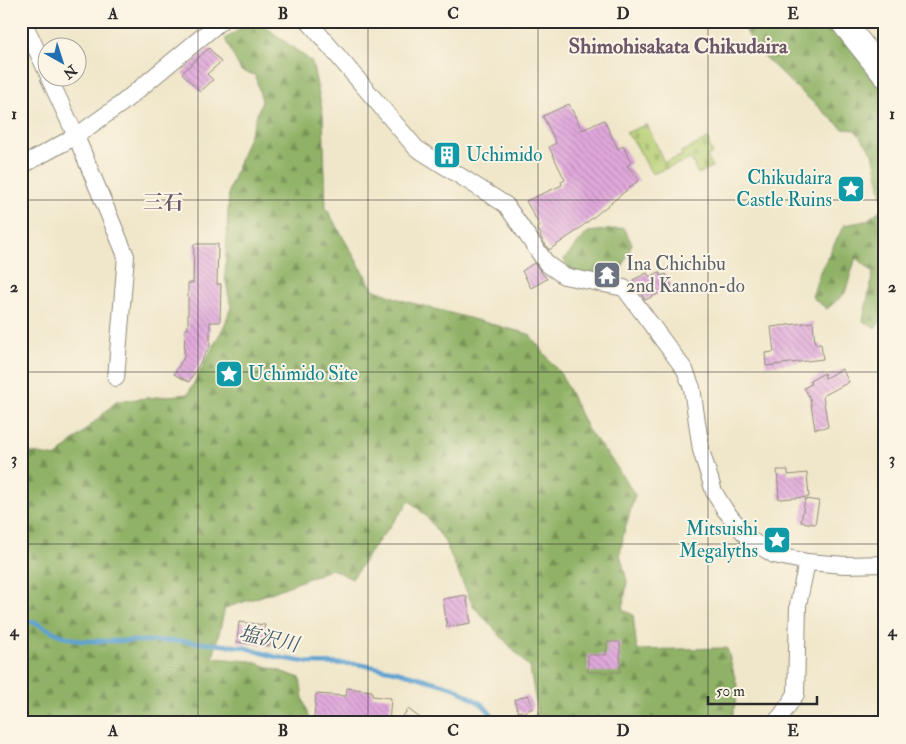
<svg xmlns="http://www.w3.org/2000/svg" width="906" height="744" font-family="'IM FELL Double Pica','Noto Serif JP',serif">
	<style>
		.forest { fill: url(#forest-firs); stroke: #5e6e48 }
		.cemetery { fill: url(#cemetery-stones); stroke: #707d50 }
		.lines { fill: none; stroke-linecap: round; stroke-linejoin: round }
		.stream { stroke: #5ca1d1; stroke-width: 4.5 }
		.building { fill: url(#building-back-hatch) }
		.minor-casing { stroke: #8e897a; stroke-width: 18 }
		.highway-casing { stroke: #8e897a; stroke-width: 26 }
		.minor { stroke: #fff; stroke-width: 16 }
		.highway { stroke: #fff; stroke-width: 24 }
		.grid { fill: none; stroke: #2b2b2b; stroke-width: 1; stroke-opacity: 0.55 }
		.labels { text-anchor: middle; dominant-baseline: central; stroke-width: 4; stroke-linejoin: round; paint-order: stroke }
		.culture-label { font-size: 19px; fill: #0d838f; stroke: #fcf5e5; text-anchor: start }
		.worship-label { font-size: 19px; fill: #5b616d; stroke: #fcf5e5; text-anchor: start }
		.neighbourhood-label { font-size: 20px; font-weight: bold; fill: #6b5769; stroke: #fcf5e5 }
		.water-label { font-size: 20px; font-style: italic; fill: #3f5a6d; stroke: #fcf5e5 }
		.quarter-label { font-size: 21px; font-weight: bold; fill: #6b5769; stroke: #fcf5e5 }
		.neatline { fill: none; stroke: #2b2b2b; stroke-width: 2 }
		.grid-label { font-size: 16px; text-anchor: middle; font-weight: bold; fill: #2b2b2b }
	</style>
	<defs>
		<pattern id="forest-firs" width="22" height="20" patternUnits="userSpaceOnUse" patternTransform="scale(1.25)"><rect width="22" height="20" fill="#90b266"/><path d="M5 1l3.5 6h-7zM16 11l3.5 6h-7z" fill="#769154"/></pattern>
		<pattern id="cemetery-stones" width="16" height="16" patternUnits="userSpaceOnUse" patternTransform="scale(1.25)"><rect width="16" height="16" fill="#b5cf74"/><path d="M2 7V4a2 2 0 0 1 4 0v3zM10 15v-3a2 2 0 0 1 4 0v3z" fill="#9cb265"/></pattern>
		<pattern id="building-back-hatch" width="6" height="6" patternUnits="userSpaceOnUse" patternTransform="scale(1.25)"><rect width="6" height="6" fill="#e1a9dc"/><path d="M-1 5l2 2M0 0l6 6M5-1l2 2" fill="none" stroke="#b78ab3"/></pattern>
	</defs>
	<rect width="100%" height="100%" fill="#fcf5e5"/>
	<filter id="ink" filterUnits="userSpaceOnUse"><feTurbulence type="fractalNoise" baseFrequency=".02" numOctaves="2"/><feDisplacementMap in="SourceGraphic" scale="10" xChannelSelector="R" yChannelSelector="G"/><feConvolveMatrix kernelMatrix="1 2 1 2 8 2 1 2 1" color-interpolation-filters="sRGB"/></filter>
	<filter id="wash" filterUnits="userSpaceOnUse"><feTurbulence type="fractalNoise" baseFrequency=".0096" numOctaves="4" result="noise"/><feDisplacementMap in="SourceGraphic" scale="20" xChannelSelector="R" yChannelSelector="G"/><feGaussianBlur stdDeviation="1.12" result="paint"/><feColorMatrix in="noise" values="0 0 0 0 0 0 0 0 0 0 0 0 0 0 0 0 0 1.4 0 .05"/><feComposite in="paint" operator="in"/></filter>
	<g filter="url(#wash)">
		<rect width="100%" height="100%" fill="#f0e7ca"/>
		<!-- forest -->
		<path class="forest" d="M252 21H258L312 62 323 114 326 208 373 289 401 300 529 334 562 376 588 430 614 463 635 495 624 532 620 554 627 581 623 610 633 615 637 650 727 648 738 689 731 723H534L537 709 530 668 473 606 444 540 426 516 410 501 373 548 352 579 332 569 268 594 225 608 213 658 251 661 300 678 303 698 311 723H21V451L56 457 117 401 188 394 225 324 231 307 225 276 229 190 262 101 255 75 241 71 225 39Z
			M740 21H832L885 92V317L875 328 863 321 873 272 856 257 845 293 827 309 812 297 820 272 844 225 866 221 884 207 873 153 855 130 843 129 798 89 757 50Z
			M624 228 632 244 620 273 604 280 569 271 564 259 588 232Z"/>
		<!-- cemetery -->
		<path class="cemetery" d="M647 124 664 162 682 156 681 152 708 139 712 154 707 156 712 167 698 174 691 159 652 174 635 143 626 133Z"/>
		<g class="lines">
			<!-- stream -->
			<path class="stream" d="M21 619 36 623 60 635 81 641H182L243 647 276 657 311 663 357 664 396 671 455 688 483 705 499 723"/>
		</g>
		<g id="blocks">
			<!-- building -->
			<path class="building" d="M209 48 221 62 207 74 213 80 200 92 182 73Z
				M569 104 582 130 604 120 618 149 623 146 631 163 627 166 639 180 574 233 549 250 540 236 541 235 538 229 540 226 526 201 562 185 561 182 565 180 549 147 556 143 543 116Z
				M194 244H218L217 284H221L220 322H210V346L189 382 174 374 184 357 185 329H188V283H193Z
				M534 263 547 279 531 288 522 271Z
				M659 272 661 276 666 274 672 287 645 300 633 280 647 273 650 277Z
				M813 322 815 344H821L823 359 766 366 765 353 774 352 771 327Z
				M842 369 849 382 823 396 828 427 815 429 810 398 804 388 811 384 810 381 824 373 825 378Z
				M777 470H788V475L807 473 809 497 779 499Z
				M805 499 819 501 815 524 801 522Z
				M466 595 471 623 447 627 443 599Z
				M239 622 265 625 264 632 272 633 270 646 237 642Z
				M607 642H620V672H588V655H606Z
				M347 688 372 691V696L391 698 389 723H367L314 718 316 694 346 696Z
				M528 695 533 708 522 713 521 711 518 712 514 700Z
				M408 709 427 723H398Z"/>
		</g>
	</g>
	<g filter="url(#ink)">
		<use href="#blocks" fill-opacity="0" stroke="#8e897a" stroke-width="1"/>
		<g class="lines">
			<!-- minor casing -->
			<g class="minor-casing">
				<path id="minor" d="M23 21 48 74
					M308 21 416 148 506 205 547 264 564 276 624 288 685 370 692 388 701 450 714 492 725 510 749 539 774 555 807 562 845 565 885 564
					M49 78 76 136 126 256 116 378
					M21 166 76 136 121 104 221 21
					M774 723 781 716 796 694 798 605 807 562"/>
			</g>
			<!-- highway casing -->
			<g class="highway-casing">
				<path id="highway" d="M842 21 885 75"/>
			</g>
			<!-- minor -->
			<use href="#minor" class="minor"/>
			<!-- highway -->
			<use href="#highway" class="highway"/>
		</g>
	</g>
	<!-- grid -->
	<path class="grid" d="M198 21V723M368 21V723M538 21V723M708 21V723M21 200H885M21 372H885M21 544H885"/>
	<!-- icons -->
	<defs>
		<g id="building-square" transform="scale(1.4375)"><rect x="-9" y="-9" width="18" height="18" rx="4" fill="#0f9aa8" stroke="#fcf5e5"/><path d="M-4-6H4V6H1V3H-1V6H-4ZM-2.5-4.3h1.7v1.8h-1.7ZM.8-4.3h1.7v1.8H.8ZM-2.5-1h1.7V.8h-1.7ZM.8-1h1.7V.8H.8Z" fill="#fff"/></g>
		<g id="sight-square" transform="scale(1.4375)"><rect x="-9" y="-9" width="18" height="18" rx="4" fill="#0f9aa8" stroke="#fcf5e5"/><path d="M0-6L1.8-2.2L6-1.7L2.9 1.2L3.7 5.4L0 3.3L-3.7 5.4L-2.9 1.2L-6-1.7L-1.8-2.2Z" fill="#fff"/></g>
		<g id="temple-square" transform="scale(1.4375)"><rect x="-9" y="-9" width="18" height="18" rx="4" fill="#6b7280" stroke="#fcf5e5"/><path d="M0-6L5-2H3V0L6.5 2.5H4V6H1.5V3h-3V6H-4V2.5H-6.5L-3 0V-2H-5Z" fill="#fff"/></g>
	</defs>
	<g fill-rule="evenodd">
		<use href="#building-square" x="447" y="155"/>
		<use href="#sight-square" x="851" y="189"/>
		<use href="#temple-square" x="607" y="275"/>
		<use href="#sight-square" x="229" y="374"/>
		<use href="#sight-square" x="777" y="540"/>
	</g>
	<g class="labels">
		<!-- culture labels -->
		<g class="culture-label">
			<text x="466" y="155">Uchimido</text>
			<text x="832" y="178" text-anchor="end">Chikudaira<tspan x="832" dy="22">Castle Ruins</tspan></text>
			<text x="248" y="374">Uchimido Site</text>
			<text x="758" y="529" text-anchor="end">Mitsuishi<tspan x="758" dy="22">Megalyths</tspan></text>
		</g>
		<!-- worship labels -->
		<g class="worship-label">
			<text x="626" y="264">Ina Chichibu<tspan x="626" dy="22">2nd Kannon-do</tspan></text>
		</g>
		<!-- neighbourhood labels -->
		<g class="neighbourhood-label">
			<text x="163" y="202">三石</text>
		</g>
		<!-- water labels -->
		<g class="water-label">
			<text transform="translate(269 639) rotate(12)">塩沢川</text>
		</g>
		<!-- quarter labels -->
		<g class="quarter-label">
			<text x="678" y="46">Shimohisakata Chikudaira</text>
		</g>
	</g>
	<!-- margin -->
	<rect width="906" height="744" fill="none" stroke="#fcf5e5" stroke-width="55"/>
	<!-- north arrow -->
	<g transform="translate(62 62) rotate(141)"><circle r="24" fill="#fcf5e5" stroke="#a8a49b"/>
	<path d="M0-4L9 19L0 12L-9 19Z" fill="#1f6fb2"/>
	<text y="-8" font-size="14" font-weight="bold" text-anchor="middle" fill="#2b2b2b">N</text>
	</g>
	<!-- scale -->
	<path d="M708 696v8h109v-8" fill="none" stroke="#2b2b2b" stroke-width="2.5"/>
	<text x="716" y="696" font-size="15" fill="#2b2b2b" stroke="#fcf5e5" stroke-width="4" paint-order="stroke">50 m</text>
	<rect x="28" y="28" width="850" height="688" class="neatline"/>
	<g class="grid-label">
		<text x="113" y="19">A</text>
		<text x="283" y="19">B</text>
		<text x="453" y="19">C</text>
		<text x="623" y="19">D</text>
		<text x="793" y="19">E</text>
		<text x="14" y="119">1</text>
		<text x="892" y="119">1</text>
		<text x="14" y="292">2</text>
		<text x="892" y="292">2</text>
		<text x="14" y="464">3</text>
		<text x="892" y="464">3</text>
		<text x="14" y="636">4</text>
		<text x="892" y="636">4</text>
		<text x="113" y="736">A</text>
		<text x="283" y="736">B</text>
		<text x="453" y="736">C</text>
		<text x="623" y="736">D</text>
		<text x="793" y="736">E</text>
	</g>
</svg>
